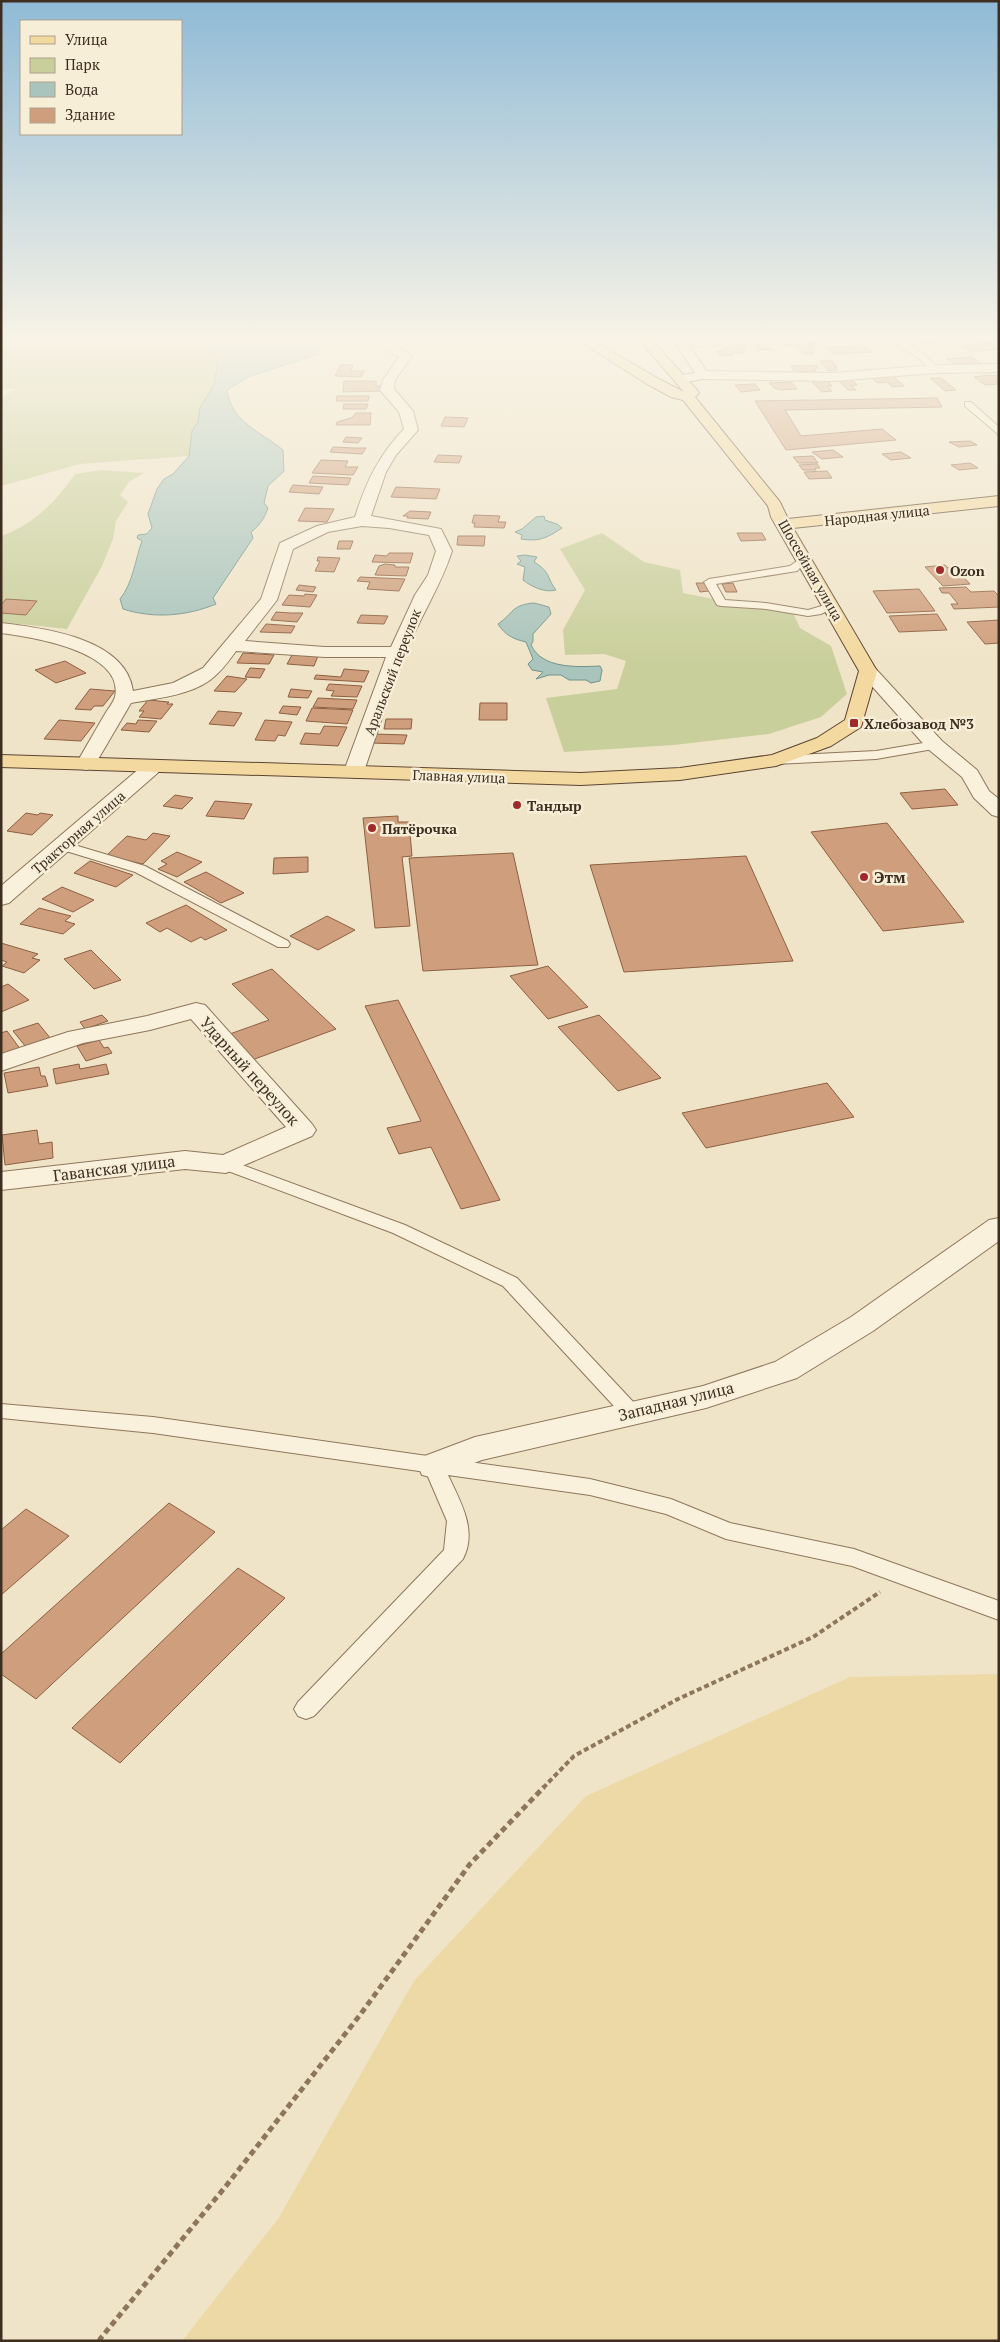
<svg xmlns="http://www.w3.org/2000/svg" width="1000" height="2342" font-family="'PT Serif',serif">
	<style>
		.green { fill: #c9cf9b }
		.sand { fill: #ecd9a5 }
		.water { fill: #a9c4bc; stroke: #6f938a }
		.building { fill: #cf9f7d; stroke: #8d5f41 }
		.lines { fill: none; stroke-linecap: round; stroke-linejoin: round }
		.lane-casing { stroke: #8d765c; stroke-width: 2 }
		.street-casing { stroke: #8d765c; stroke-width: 2 }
		.secondary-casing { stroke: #6f573f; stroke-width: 2 }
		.primary-casing { stroke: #5b4430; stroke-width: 2 }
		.path-far1 { stroke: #8d765c; stroke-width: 4; stroke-dasharray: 5 3; stroke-linecap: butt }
		.path { stroke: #8d765c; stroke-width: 5; stroke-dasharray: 6 4; stroke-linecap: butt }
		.lane { fill: #faf1dc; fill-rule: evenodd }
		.street { fill: #faf1dc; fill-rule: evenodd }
		.secondary { fill: #faf1dc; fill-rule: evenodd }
		.primary { fill: #f3d9a0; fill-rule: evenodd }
		.poi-dot { fill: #9e2a2b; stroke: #f7eed8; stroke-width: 2 }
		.labels { text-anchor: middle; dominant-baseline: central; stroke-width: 5; stroke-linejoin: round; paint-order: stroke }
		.far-street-label { font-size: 14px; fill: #3d2e20; stroke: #f7eed8 }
		.far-poi-label { font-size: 14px; font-weight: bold; fill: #3d2e20; stroke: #f7eed8; text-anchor: start }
		.poi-label { font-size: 16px; font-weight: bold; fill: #3d2e20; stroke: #f7eed8; text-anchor: start }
		.street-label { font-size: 16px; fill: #3d2e20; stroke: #f7eed8 }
	</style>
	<rect width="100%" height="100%" fill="#f0e4c8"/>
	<!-- green -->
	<path class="green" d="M1 335H208L199 343 203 350 212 353 218 360V368L214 385 200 408 198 422 192 431 189 456 80 464 1 486V398L17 389H1Z
		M101 470 144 473 129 482 120 495 128 502 116 521 113 539 102 566 67 629 1 622V536C35 524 55 502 75 474Z
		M602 533 644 562 680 570 683 593 734 603 791 608 800 628 831 646 847 694 821 717 769 734 674 745 564 752 546 698 617 689 626 661 604 654 565 655 563 630 585 590 560 549Z"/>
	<!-- sand -->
	<path class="sand" d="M999 1674V2341H182L278 2219 414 1981 586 1796 850 1677Z"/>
	<!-- water -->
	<path class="water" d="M208 335H322L325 339 320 344 318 354 248 377 227 390C231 422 261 432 283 450L284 471 268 486 264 503 268 508C264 519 260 525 251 532L253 538 213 598 216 604C187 616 154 619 123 609L120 599C133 583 135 560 142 541L137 538 138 535 147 534 152 528 148 514 157 489 164 479 173 474 189 456 192 431 198 422 200 408 214 385 218 360 212 353 199 348V343Z
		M544 516 545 520 557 524 562 528C547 538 539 542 521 539L522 535 515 532 522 529 536 517Z
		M525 555 537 557 534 562C551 572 546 577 556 590 545 593 532 587 523 580L525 567 517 564 521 561 517 556Z
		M534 603 549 607 551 614 533 634V641L531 645C542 669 577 667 600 666L602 670 600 681 591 683 586 680H569L561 675H549L536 679 543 672 532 670 528 664 533 659 526 642C513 639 505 635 498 624 514 613 511 605 534 603Z"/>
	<!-- building -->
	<path class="building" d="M933 335 944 342 919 344 909 337Z
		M945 335H975L989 343 979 344 970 339 954 340Z
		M354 336H369L370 340 375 341 356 343Z
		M998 342 999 349 972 352 961 346Z
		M812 343 814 346H811L813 349H810L814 354H804L796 344Z
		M753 345H766L774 350H757Z
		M863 346 872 352 834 354 826 348Z
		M744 347 746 350H741L743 353H732L733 355 720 356 717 351 725 350 723 348Z
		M971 357 982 364 959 366 947 359Z
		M820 361H832L837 367H835L837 370 828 371Z
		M341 365H353L351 371H364L361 377 335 376Z
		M816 365 818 368H814L816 371 795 372 791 366Z
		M989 375 999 376V384L985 385 974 377Z
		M893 376 904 386 892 387 887 382 877 383 871 377Z
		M930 378H941L956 390 945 391Z
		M837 379H851L857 385H851L856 390H848Z
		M827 380 832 386H827L832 391 822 392 811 381Z
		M344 381H376V386H384L385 391 343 392Z
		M791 382 797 389 781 390 774 388 769 383Z
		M755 384 760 390 741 392 735 385Z
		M337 396H369L368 401H336Z
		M937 398 942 407 785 410 801 436 882 429 896 440 786 450 755 401Z
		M344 404H368L366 409H343Z
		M356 413H371L370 425H336L337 422 351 418Z
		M445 417 468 418 464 427 441 426Z
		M346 437 362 438 358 443 343 442Z
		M970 441 977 445 959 447 949 442Z
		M333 447 353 448H366L362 454 330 452Z
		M833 450 843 457 822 459 812 452Z
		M901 452 911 458 891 460 882 454Z
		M438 455 462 456 459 463 434 462Z
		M813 456 818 463H798L793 457Z
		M321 460 348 461 345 467H358L353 475 312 473Z
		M970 463 978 468 959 470 951 465Z
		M817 464 820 468H815L816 470H803L799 465Z
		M827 471 832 478 809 479 804 472Z
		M313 476 351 478 348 485 309 483Z
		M293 485 323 487 319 494 289 492Z
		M396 487 440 489 436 499 391 497Z
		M305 508 334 509 327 522 298 521Z
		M410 511 431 512 428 519 407 518 408 516H403Z
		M474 515 500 516 498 522H506L504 528 474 527 475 523H472Z
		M737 533H762L766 540 741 541Z
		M458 536H485L484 546 457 545Z
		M339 541H353L350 549H337Z
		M389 553H413L410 563 372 562 375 555 387 556Z
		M318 557 340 558 334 572 315 571 320 561H317Z
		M385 564 395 565V567H409L406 576 375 575 379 566Z
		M945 565 948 568H955L970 584 943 586 925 567Z
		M360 577 405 579 399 591 367 589 370 582 357 581Z
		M696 583H705L709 591 700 592Z
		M733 583 737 592H726L722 584Z
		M299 585 316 587 313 592 296 590Z
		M966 587 971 592 994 591 999 596V607L954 609 951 604H958L949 593H942L939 588Z
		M919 589 935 611 887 613 873 591Z
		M305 594 317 595 310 607 282 605 289 595 304 596Z
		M6 599 37 601 26 615 1 613V605Z
		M276 612 291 613H303L297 622 271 620Z
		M937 614 947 630 899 632 889 616Z
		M361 615 388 616 384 624 357 623Z
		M999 620V643L985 644 967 622Z
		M266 624 295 626 291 633 260 632Z
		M243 653 274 655 269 664 237 663Z
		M292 655 318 656 314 666 287 664Z
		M65 661 86 673 56 683 35 670Z
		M250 668 265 669 260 678 245 677Z
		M344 669 369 671 364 682 314 679 316 675 341 677Z
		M227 676 247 679 235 692 214 691Z
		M329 684 362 686 357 697 331 696 334 691 326 690Z
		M90 689 115 691 103 706H94L91 710 75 709Z
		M291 689 312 691 308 698 288 697Z
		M318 698 357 700 353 709 313 707Z
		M148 700 169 702 167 704H173L161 719 139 717 144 711H139Z
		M480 703H507V720H479Z
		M283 706 301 707 297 715 279 713Z
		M312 708 353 710 347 724 306 721Z
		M218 711 242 713 234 726 209 724Z
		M386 719H412L411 729H384Z
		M59 720 95 723 81 741 44 739Z
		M138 720 157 721 149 732 121 730 127 723 136 724Z
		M265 720 292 722 285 736 278 735 275 741 255 740Z
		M324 726 347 727 338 746 300 744 305 733 320 734Z
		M373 734 407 735 404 744 370 743Z
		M945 789 958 805 912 809 900 793Z
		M175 795 193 798 182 809 163 806Z
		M215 801 252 804 244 819 206 816Z
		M26 813 38 815 40 813 53 815 32 835 7 831Z
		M398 816V822H409L412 856 402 857 410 926 375 928 363 818Z
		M887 823 964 922 883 931 811 832Z
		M153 833 170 836 143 864 106 856 127 836 146 840Z
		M177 852 202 862 177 877 158 869 167 864 161 861Z
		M513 853 538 965 423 971 409 858Z
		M746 856 793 961 624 972 590 865Z
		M308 857V872L273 874 274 858Z
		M90 861 133 875 116 887 74 873Z
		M206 872 244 893 221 903 184 882Z
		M62 887 94 900 73 912 42 899Z
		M186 905 227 930 205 940 201 937 191 942 167 928 160 932 146 923Z
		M39 908 71 916 65 921 75 924 63 934 20 924Z
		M327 916 355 930 318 950 290 936Z
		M1 943 38 954 32 958 40 960 24 973 2 966 7 962 1 960Z
		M91 950 121 980 94 989 64 959Z
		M548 966 588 1007 548 1019 510 976Z
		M272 969 336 1029 252 1060 227 1035 269 1020 232 984Z
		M8 984 29 1000 1 1012V987Z
		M398 1000 500 1200 461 1209 431 1147 399 1154 387 1128 421 1121 365 1006Z
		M102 1015 108 1021 85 1029 80 1022Z
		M599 1015 661 1078 618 1091 558 1027Z
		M38 1023 51 1039 26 1047 13 1031Z
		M7 1031 21 1050 1 1056V1033Z
		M99 1040 104 1048 108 1047 112 1053 86 1061 77 1046Z
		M79 1064 80 1069 106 1064 109 1074 56 1084 53 1069Z
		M39 1067 41 1076H45L48 1086 8 1093 4 1073Z
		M827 1083 854 1117 706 1148 682 1113Z
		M37 1130 39 1144 52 1142 53 1158 5 1165 2 1135Z
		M169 1503 215 1532 36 1699 1 1674V1654Z
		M26 1509 69 1536 1 1595V1530Z
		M238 1568 285 1598 120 1763 72 1728Z"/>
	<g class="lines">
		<!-- lane casing -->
		<g class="lane-casing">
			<path id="lane" d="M882 335C902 335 926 354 939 369L932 371 917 357Z
				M965 402H971L999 427V435L965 406Z
				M805 555 810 558 797 571 716 584 725 600 766 603 808 610 832 603 837 606 821 614 808 616 766 609 721 606 717 605 704 582 709 579 790 566Z
				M935 741 939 742 941 745 939 748 876 759 776 764 770 760 776 756 876 751Z
				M61 841 145 866 288 941 290 944 288 947H278L135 872 56 848 54 845Z
				M226 1159 405 1225 517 1278 638 1407 641 1412 638 1417 631 1419 624 1417 503 1286 393 1233 220 1168 217 1164 220 1160Z
				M1 1404 153 1417 590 1479 671 1499 730 1523 854 1549 999 1601V1620L852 1566 726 1539 666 1514 590 1495 448 1475C460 1501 478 1530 463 1559L314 1716 306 1719 298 1716 294 1709 298 1702 444 1550 447 1521 426 1472 153 1433 1 1418Z"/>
		</g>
		<!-- street casing -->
		<g class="street-casing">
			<path id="street" d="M375 335H387L390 342 412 356 395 380 394 389 413 411 418 430 396 455 386 472 371 516 441 529 452 551C441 586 420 617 406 652 390 691 378 731 364 771L361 775 354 777 347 775 344 771 386 657H325L236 651C230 659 224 668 216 675 196 695 158 698 131 703L93 768 86 770 79 768 76 764C86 747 95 731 105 714 108 709 113 703 115 697 125 651 31 637 1 633V623C43 628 126 638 133 691L173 683 203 668 261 599 280 543 317 526 355 517C366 482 379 455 404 429L399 412 380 390 383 380 399 357 381 347ZM362 526 389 528 429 535 436 551 428 575 415 595 391 647H325L245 641 277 600 293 549 328 532Z
				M817 335H878L872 339 795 344 681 346 675 342 681 338Z
				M999 364V372L935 373 834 381 703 379 697 375 703 371 834 373 935 365Z
				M868 666 874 667 942 741 977 770 989 791 999 799V817L992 815 974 798 962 777 928 749 862 675 859 671 862 667Z
				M154 760 161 762 164 766 161 770 9 903 1 905V886L147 762Z
				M196 1003 205 1005 312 1124 316 1130 312 1136 226 1173 185 1169 1 1190V1172L185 1151 223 1155 286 1127 191 1019 150 1030 83 1043 1 1071V1054L68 1032 147 1016Z
				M999 1218V1241L873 1331 797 1378 706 1408 482 1460 434 1478 422 1475 418 1466 422 1457 475 1437 703 1386 775 1362 851 1317 989 1220Z"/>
		</g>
		<!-- secondary casing -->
		<g class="secondary-casing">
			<path id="secondary" d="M670 335H682L709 375 708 378 681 383 676 382 675 379 676 376 695 373Z"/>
		</g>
		<!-- primary casing -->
		<g class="primary-casing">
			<path id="primary" d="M570 335H584L657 378 684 392 635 335H647L697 390 699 393 695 397 780 502 788 519 999 496V506L793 528 877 671 861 727 831 746 776 766 680 780 581 785 1 767V755L581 773 680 768 772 755 817 738 845 720 859 671 771 517 768 506 683 400 671 397 647 384Z"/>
		</g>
		<!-- path-far1 -->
		<path class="path-far1" d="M543 1788 574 1756 678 1699 813 1637 880 1592"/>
		<!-- path -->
		<path class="path" d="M101 2341 100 2339 226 2186 360 2015 470 1864 544 1787"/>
		<!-- lane -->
		<use href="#lane" class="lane"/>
		<!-- street -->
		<use href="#street" class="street"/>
		<!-- secondary -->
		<use href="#secondary" class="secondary"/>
		<!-- primary -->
		<use href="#primary" class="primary"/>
	</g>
	<!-- sky -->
	<linearGradient id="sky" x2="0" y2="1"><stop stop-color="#8fbad6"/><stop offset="0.51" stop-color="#f8f3e6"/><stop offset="1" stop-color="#f8f3e6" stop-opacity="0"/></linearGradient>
	<rect width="1000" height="663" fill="url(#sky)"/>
	<!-- markers -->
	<g class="poi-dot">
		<circle cx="940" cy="570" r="5"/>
		<rect x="849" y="718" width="10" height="10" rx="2.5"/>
		<circle cx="517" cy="805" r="5"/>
		<circle cx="372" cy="828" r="5"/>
		<circle cx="864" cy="877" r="5"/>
	</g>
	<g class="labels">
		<!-- far-street labels -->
		<g class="far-street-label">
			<text transform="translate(877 515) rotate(-6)">Народная улица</text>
			<text transform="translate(811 570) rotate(60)">Шоссейная улица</text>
			<text transform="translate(392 672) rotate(-69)">Аральский переулок</text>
			<text transform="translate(459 776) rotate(2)">Главная улица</text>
			<text transform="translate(78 832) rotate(-41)">Тракторная улица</text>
		</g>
		<!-- far-poi labels -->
		<g class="far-poi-label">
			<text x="950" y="570">Ozon</text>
			<text x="864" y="723">Хлебозавод №3</text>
			<text x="527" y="805">Тандыр</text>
			<text x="382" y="828">Пятёрочка</text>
		</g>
		<!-- poi labels -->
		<g class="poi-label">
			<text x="874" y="877">Этм</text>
		</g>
		<!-- street labels -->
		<g class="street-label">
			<text transform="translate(250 1071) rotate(48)">Ударный переулок</text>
			<text transform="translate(114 1168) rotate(-7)">Гаванская улица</text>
			<text transform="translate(676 1401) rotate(-14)">Западная улица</text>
		</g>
	</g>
	<!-- border -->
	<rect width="1000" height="2342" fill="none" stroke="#3d2e20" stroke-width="5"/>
	<!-- legend -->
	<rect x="20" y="20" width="162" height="115" fill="#f7eed8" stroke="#ada18e"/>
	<rect x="30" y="36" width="25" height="8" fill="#f3d9a0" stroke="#ada18e"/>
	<text x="65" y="45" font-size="15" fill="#3d2e20">Улица</text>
	<rect x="30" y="58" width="25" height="15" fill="#c9cf9b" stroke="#ada18e"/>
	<text x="65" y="70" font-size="15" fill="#3d2e20">Парк</text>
	<rect x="30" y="82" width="25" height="15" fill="#a9c4bc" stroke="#ada18e"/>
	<text x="65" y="95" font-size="15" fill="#3d2e20">Вода</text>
	<rect x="30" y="108" width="25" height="15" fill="#cf9f7d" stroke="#ada18e"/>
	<text x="65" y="120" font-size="15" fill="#3d2e20">Здание</text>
</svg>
